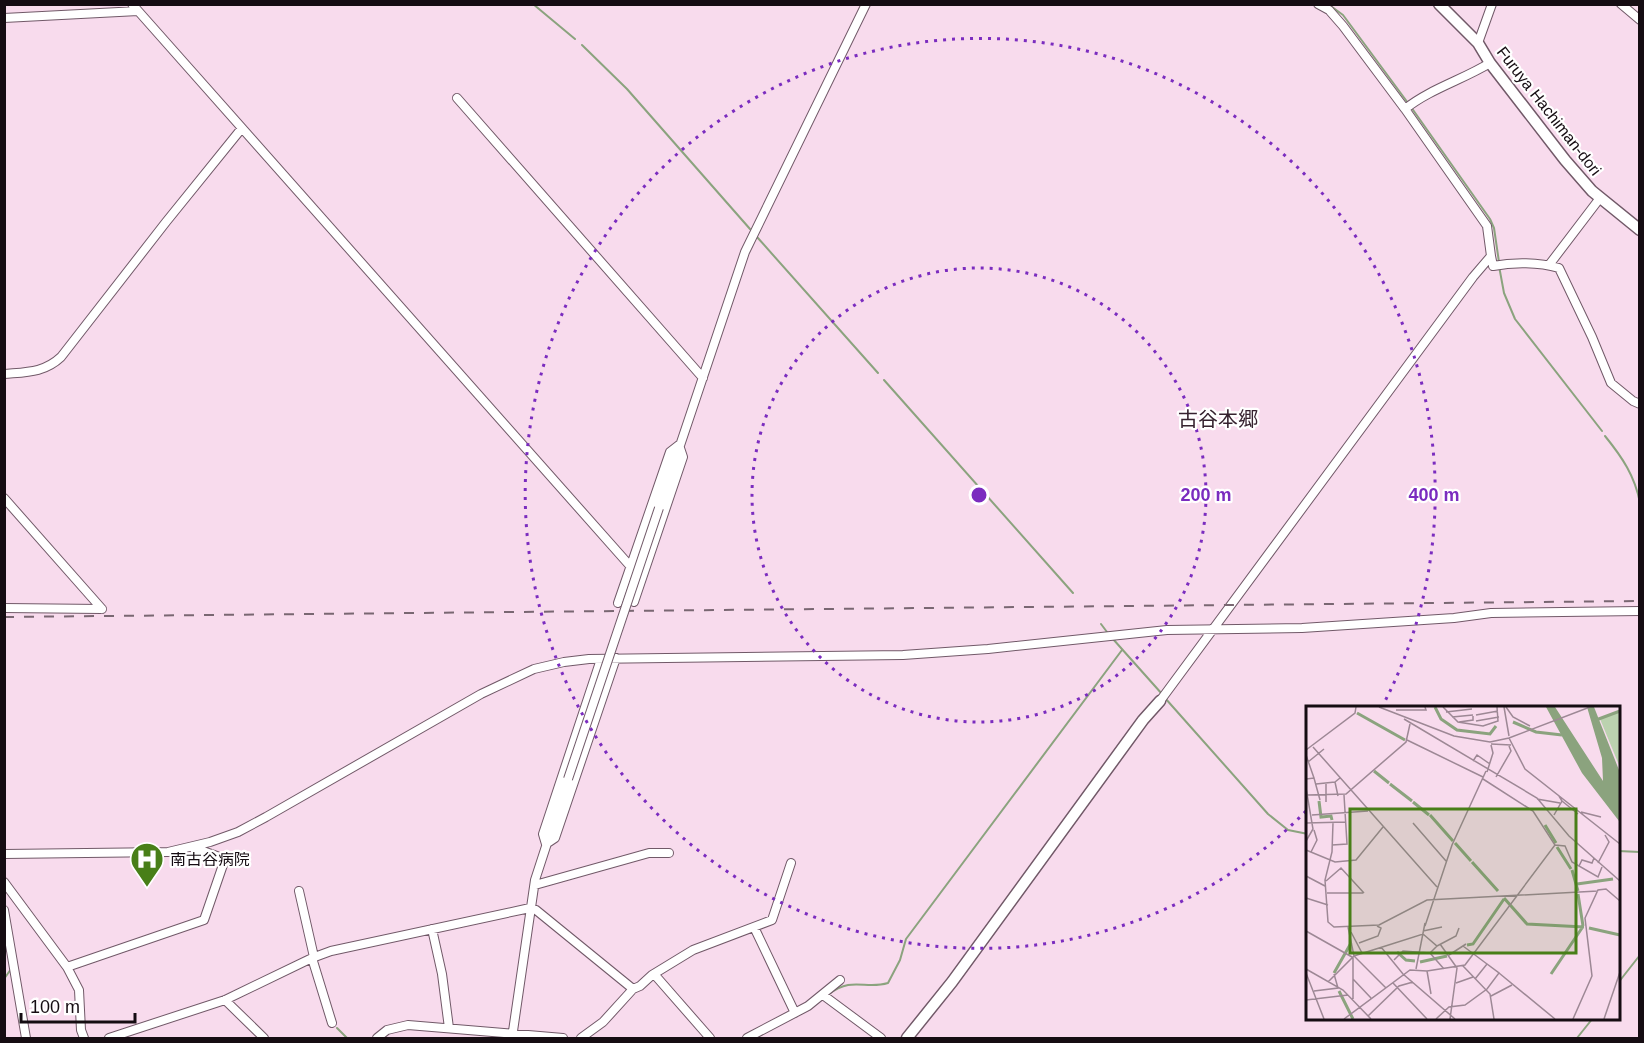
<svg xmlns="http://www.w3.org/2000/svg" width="1644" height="1043" font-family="Helvetica,'Noto Sans JP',sans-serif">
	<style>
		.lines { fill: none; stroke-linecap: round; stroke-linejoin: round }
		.stream { stroke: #8ba37e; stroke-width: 2 }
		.street-casing { stroke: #715968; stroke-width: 10 }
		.secondary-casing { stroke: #715968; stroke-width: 13 }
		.street { stroke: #fff; stroke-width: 8 }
		.secondary { stroke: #fff; stroke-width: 10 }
		.rail { stroke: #796772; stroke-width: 2; stroke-dasharray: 10 10; stroke-linecap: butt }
		.street-bridge-casing { stroke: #715968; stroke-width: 10; stroke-linecap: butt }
		.street-bridge { stroke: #fff; stroke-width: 8 }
		.ring { fill: none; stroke: #7b2cbf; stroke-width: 3; stroke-dasharray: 3 6 }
		.labels { text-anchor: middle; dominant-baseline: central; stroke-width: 4.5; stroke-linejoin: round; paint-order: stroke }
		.street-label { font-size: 16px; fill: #150c12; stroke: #fff }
		.poi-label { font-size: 16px; fill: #150c12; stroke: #fff; text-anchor: start }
		.quarter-label { font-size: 20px; fill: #36222f; stroke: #fff }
		.inset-river { fill: none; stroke: #8ba37e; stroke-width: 3 }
		.inset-road { fill: none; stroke: #9d8895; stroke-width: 1.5 }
		.view { fill: #487f18; fill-opacity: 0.15; stroke: #487f18; stroke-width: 3 }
		.inset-edge { fill: none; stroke: #150c12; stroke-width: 3 }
		.centre { fill: #7b2cbf; stroke: #fff; stroke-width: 3 }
		.ring-label { font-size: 18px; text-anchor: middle; font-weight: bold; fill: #7b2cbf; stroke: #fff; stroke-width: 4.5; stroke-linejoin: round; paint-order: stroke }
	</style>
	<rect width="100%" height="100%" fill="#f8dbed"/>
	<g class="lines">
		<!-- stream -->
		<path class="stream" d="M533 4 575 39
			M1328 4 1343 15 1408 103
			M582 45 627 89 750 229
			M1411 107 1490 219 1494 228 1499 262
			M757 237 878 373
			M1499 266 1504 293 1515 319 1602 431
			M884 380 1073 593
			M1605 436C1622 457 1635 476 1640 503
			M1101 624 1107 632
			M1113 639 1162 694
			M1165 698 1268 814 1288 830 1308 834
			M1618 851 1640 852
			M4 979 11 969
			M1618 983 1640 955
			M829 994C853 976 865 990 888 983L900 960 906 939 1122 650
			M337 1028 347 1038
			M755 1038 768 1031
			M1577 1038 1593 1018"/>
		<!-- street casing -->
		<g class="street-casing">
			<path id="street" d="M132 4 631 567
				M1621 4 1640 20
				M4 18 138 11
				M1478 43 1492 4
				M457 98 703 378
				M1405 109C1430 89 1462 80 1490 63
				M1491 256 1493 266C1513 262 1539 262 1559 268L1592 337 1611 383 1633 401 1640 404
				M1549 265 1600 198
				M4 374C26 372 44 373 61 357L166 222 242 128
				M4 498 102 609
				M659 508 745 252 866 4
				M618 603 670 452 679 445 683 457 634 602
				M4 608 102 609
				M1160 701 1473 277 1491 256 1487 226 1405 109 1343 26 1329 10 1318 4
				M546 844 555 838 616 658
				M546 844 543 834 601 659
				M4 854 168 852 210 842 238 832 266 817 481 694 534 669 564 662 589 659 903 655 988 649 1167 630 1302 628 1454 618 1491 613 1640 611
				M4 882 67 967 79 990 81 1030 84 1038
				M535 885 649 853H669
				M299 891 314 957
				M4 910 26 1038
				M754 927 795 1013
				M432 929 442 974 449 1028
				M312 958 332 1023
				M67 967 204 920 225 859 192 847
				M654 974 710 1038
				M823 995 881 1038
				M225 1000 264 1038
				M109 1038 225 1000 312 958 331 951 530 908 536 910 633 989 640 986 652 975 693 950 772 920 791 863
				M377 1038 387 1030 408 1025 563 1038
				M512 1038 535 880 568 779
				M581 1038 603 1022 633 989
				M747 1038 808 1006 840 980"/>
		</g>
		<!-- secondary casing -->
		<g class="secondary-casing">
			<path id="secondary" d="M1439 4 1478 43 1490 63 1565 160 1592 191 1640 230
				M907 1038 952 982 1143 720 1160 701"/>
		</g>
		<!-- street -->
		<use href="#street" class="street"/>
		<!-- secondary -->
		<use href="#secondary" class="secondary"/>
		<!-- rail -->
		<path class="rail" d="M4 617 1640 601"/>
		<!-- street-bridge casing -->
		<g class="street-bridge-casing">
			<path id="street-bridge" d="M568 779 659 508"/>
		</g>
		<!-- street-bridge -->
		<use href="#street-bridge" class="street-bridge"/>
	</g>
	<!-- distance rings -->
	<g class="ring">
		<circle cx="979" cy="495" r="227"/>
		<path d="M1306 811A455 455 0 1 1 1383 705"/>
	</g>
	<!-- icons -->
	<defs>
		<g id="hospital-pin" transform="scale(1.725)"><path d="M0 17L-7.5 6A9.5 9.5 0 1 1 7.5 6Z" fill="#487f18" stroke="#fff"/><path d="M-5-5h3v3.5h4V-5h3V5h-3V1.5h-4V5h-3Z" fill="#fff"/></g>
	</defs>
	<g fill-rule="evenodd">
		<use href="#hospital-pin" x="147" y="859"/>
	</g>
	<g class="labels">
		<!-- street labels -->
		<g class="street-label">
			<text transform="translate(1549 111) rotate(52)">Furuya Hachiman-dori</text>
		</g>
		<!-- poi labels -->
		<g class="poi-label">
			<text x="170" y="859">南古谷病院</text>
		</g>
		<!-- quarter labels -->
		<g class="quarter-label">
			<text x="1218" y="419">古谷本郷</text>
		</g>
	</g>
	<!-- overview -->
	<g transform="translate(1306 706)">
		<rect width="314" height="314" fill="#f8dbed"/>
		<path d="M313 5V59L294 13Z" fill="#bbd2af"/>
		<path d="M240 1H249L297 75 296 52 281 1H288L313 64V115L276 67Z" fill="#8ba37e"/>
		<path class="inset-river" d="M129 1 135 13 151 24 184 28 190 20M51 7 99 34M290 14 314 5M207 16 230 26 256 29M68 65 83 77M84 78 106 95M13 95 15 111 25 110 26 114M107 96 123 109M124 109 147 135M239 119 250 137M149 137 165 155M251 141 265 163M166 156 192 185M266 164 272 185M271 178 307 173M272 188 277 220M198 192 221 218 278 221M283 222 314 229M161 239 167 238 198 193M91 246 100 254 109 255M114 256 141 250M28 267 45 237M245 268 276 222M33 285 47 313"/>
		<path class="inset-road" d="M73 1 148 30 184 36 203 32 284 1M137 1 152 16 177 20 192 15 191 1M198 1 203 30M200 1 207 11 224 20M90 4H120L119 1M140 6 166 3M170 9 192 5M146 11 167 9M98 13 231 92 263 130 314 175M170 15 193 11M153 16 167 14V10M203 32 219 63 314 138M101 34 177 71M185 38 205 39M7 41 131 181M0 44 49 7 50 1M0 49 8 72M167 55 171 49 184 58M2 56 18 43M181 66 187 47 185 39M190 71 205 45 203 40M0 73 8 72 14 94M20 77V96M10 78 29 76M0 82 7 123 0 135M1 89 40 88 100 36 104 18M32 90 29 76 34 72M231 93 254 97M256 95 272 108M275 106 295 111M6 109 62 105M248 109 256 95 253 90M0 117 40 116M27 117 26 146 19 174 22 216 28 221 73 219 121 194 292 185M107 117 140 155M26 139 41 138 38 89M249 139 259 140 266 156 292 171 296 161M0 144 29 156 50 154 77 121M5 146 11 134 8 124M292 157 303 136 299 129M273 160 276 154 286 157 288 152M0 170 19 180M20 175 35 162 58 187M21 187H57M0 192 22 199M119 220 146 139 180 65M42 221 48 250 80 282M0 225 46 251M117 225 136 221M45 226 56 247M53 237 72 230 75 222 71 220M134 238 151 262 144 313M157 240 181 258M75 241 97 268 149 313M124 247 138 263M143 249 160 238M88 254 97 245 124 247 131 240M157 260 184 288 188 313M0 263 37 284 65 313M110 263 119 217M121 265 125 288M0 267 18 313M193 267 249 313M47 273 65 292M22 276 48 250 117 228 131 240 150 230 153 222M87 277 121 313M150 277 167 271M8 285 32 282 28 268M185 290 206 279M47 293V251M0 294 42 289M62 310 93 280 107 276M38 313 104 264 121 265 159 259 249 139 227 105 177 73M130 313 143 301 159 299 181 283 193 267 181 258 169 273M267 313 286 270 279 212 292 184 300 183 314 195M298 313 314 266"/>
		<path class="view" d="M44 103H270V247H44Z"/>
		<rect width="314" height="314" class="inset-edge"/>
	</g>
	<circle cx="979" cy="495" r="9" class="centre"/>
	<g class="ring-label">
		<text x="1206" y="501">200 m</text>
		<text x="1434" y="501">400 m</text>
	</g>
	<!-- border -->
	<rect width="1644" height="1043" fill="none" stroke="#150c12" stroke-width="12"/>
	<!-- scale -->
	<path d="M21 1013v9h114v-9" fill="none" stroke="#150c12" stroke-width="3"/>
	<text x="30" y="1013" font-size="18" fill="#150c12" stroke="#ffffff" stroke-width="4.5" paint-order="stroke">100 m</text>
</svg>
